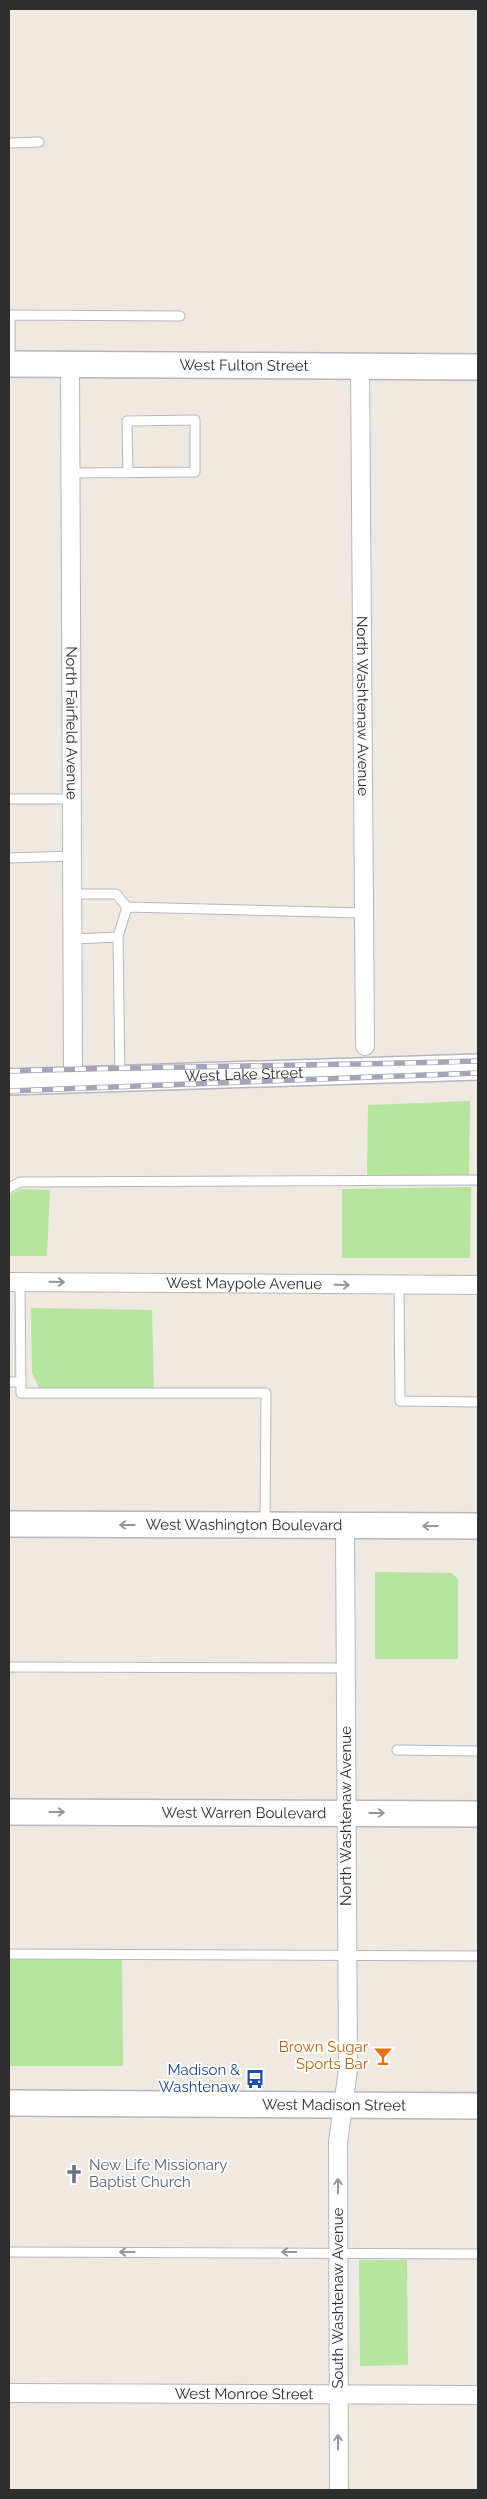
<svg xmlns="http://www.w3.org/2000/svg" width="487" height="2499" font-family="Raleway,sans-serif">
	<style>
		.green { fill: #b6e59e }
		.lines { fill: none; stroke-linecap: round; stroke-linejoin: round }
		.lane-casing { stroke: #b4b7c1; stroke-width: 11 }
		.street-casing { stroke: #b4b7c1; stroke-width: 20 }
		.secondary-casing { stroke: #b4b7c1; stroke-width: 28 }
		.lane { stroke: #fff; stroke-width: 9 }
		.street { stroke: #fff; stroke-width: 18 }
		.secondary { stroke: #fff; stroke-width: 25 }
		.rail-casing { stroke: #a3a6b8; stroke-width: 5.5 }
		.rail { stroke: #fff; stroke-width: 4; stroke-dasharray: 11; stroke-linecap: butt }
		.oneway { stroke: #969696 }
		.labels { text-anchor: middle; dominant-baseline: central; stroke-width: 4; stroke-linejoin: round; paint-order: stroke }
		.street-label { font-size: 15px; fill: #2e2e2e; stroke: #fff }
		.food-label { font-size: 15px; fill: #c56008; stroke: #fff; text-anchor: end }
		.transit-label { font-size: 15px; fill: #164399; stroke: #fff; text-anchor: end }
		.worship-label { font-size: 15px; fill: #5b616d; stroke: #fff; text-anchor: start }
	</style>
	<rect width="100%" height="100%" fill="#efe9e1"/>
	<!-- green -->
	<path class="green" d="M470 1101 469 1175H367L368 1105Z
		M471 1187 470 1258H342V1189Z
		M21 1189 50 1190 47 1256H9V1195Z
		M31 1308 152 1310 154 1391 40 1390 32 1373Z
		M375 1572 452 1573 458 1579V1659H375Z
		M9 1959 122 1960 123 2066H9Z
		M359 2260H407L408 2365 360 2366Z"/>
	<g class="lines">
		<!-- lane casing -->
		<g class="lane-casing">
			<path id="lane" d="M9 143 39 142
				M9 315 180 316
				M10 362V315
				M71 473 195 472V420L127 421 128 473
				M9 799H73
				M9 858 73 856
				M74 894H116L127 907 118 937 74 939
				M127 907 364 913
				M118 937 120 1076
				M9 1188 20 1182 478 1180
				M20 1282 21 1393H266L265 1524
				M399 1285 400 1401 478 1402
				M9 1382H21
				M9 1667 346 1668
				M397 1750 478 1751
				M9 1954 478 1956
				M9 2252 478 2254"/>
		</g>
		<!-- street casing -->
		<g class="street-casing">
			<g id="street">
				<path id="s1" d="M70 365 73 1080"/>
				<path id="s2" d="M360 366 365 1046"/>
				<path id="s3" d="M9 1282 478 1285"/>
				<path id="s4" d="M9 2393 478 2395"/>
				<path d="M339 2490 338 2142 348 2070 345 1525"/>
			</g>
		</g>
		<!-- secondary casing -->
		<g class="secondary-casing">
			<g id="secondary">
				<path id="s5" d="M9 364 478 367"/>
				<path id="s6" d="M9 1082 478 1067"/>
				<path id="s7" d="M9 1524 478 1526"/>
				<path id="s8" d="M9 1812 478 1814"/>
				<path id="s9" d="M9 2103 478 2106"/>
			</g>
		</g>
		<!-- lane -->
		<use href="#lane" class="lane"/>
		<!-- street -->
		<use href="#street" class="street"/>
		<!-- secondary -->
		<use href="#secondary" class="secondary"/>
		<!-- rail casing -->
		<g class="rail-casing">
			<path id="rail" d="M9 1071C165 1066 322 1066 478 1061
				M9 1091 478 1073"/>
		</g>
		<!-- rail -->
		<use href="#rail" class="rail"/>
	</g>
	<!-- one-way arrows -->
	<defs><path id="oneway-shaft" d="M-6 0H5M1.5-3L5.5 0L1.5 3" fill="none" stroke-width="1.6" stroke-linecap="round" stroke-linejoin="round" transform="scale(1.25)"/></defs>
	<g class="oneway">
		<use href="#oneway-shaft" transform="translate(57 1282) rotate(1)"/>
		<use href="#oneway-shaft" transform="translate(342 1285) rotate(1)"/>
		<use href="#oneway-shaft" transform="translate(127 1525) rotate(-180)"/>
		<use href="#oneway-shaft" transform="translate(430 1526) rotate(-180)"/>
		<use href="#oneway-shaft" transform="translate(57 1812)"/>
		<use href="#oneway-shaft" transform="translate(377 1813)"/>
		<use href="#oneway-shaft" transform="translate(338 2186) rotate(-90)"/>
		<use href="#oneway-shaft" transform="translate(127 2252) rotate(-180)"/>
		<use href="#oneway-shaft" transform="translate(289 2252) rotate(-180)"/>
		<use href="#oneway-shaft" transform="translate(338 2442) rotate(-90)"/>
	</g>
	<!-- icons -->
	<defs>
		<g id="bar-bare" transform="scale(1.5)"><path d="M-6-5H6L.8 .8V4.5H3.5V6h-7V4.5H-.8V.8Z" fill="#e8710a" stroke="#fff" stroke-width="2.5" paint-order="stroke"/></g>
		<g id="bus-bare" transform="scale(1.5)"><path d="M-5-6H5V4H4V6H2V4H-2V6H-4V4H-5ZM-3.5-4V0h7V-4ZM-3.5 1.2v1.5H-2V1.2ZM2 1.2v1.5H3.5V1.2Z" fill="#1a4fb4" stroke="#fff" stroke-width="2.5" paint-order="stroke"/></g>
		<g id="church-bare" transform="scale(1.5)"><path d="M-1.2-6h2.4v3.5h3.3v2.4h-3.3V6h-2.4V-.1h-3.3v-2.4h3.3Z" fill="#6b7280" stroke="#fff" stroke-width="2.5" paint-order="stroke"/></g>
	</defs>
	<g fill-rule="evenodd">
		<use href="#bar-bare" x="383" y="2056"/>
		<use href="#bus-bare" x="255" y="2079"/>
		<use href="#church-bare" x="74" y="2174"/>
	</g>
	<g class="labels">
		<!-- street labels -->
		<g class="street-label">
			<text stroke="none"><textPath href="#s5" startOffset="235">West Fulton Street</textPath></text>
			<text stroke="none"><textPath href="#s2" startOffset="340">North Washtenaw Avenue</textPath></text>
			<text stroke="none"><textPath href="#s1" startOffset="358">North Fairfield Avenue</textPath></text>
			<text stroke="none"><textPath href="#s6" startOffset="235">West Lake Street</textPath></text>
			<text stroke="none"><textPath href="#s3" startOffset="235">West Maypole Avenue</textPath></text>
			<text stroke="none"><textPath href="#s7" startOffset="235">West Washington Boulevard</textPath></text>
			<text stroke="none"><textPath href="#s8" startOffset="235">West Warren Boulevard</textPath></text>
			<text transform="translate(346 1816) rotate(-90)">North Washtenaw Avenue</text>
			<text stroke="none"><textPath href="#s9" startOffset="325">West Madison Street</textPath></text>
			<text transform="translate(338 2298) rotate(-90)">South Washtenaw Avenue</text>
			<text stroke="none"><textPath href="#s4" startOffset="235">West Monroe Street</textPath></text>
		</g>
		<!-- food labels -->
		<g class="food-label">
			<text x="368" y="2047">Brown Sugar<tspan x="368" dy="17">Sports Bar</tspan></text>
		</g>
		<!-- transit labels -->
		<g class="transit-label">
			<text x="240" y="2070">Madison &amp;<tspan x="240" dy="17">Washtenaw</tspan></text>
		</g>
		<!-- worship labels -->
		<g class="worship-label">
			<text x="89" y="2165">New Life Missionary<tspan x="89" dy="17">Baptist Church</tspan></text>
		</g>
	</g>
	<!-- border -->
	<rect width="487" height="2499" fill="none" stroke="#2e2e2e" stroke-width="20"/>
</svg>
